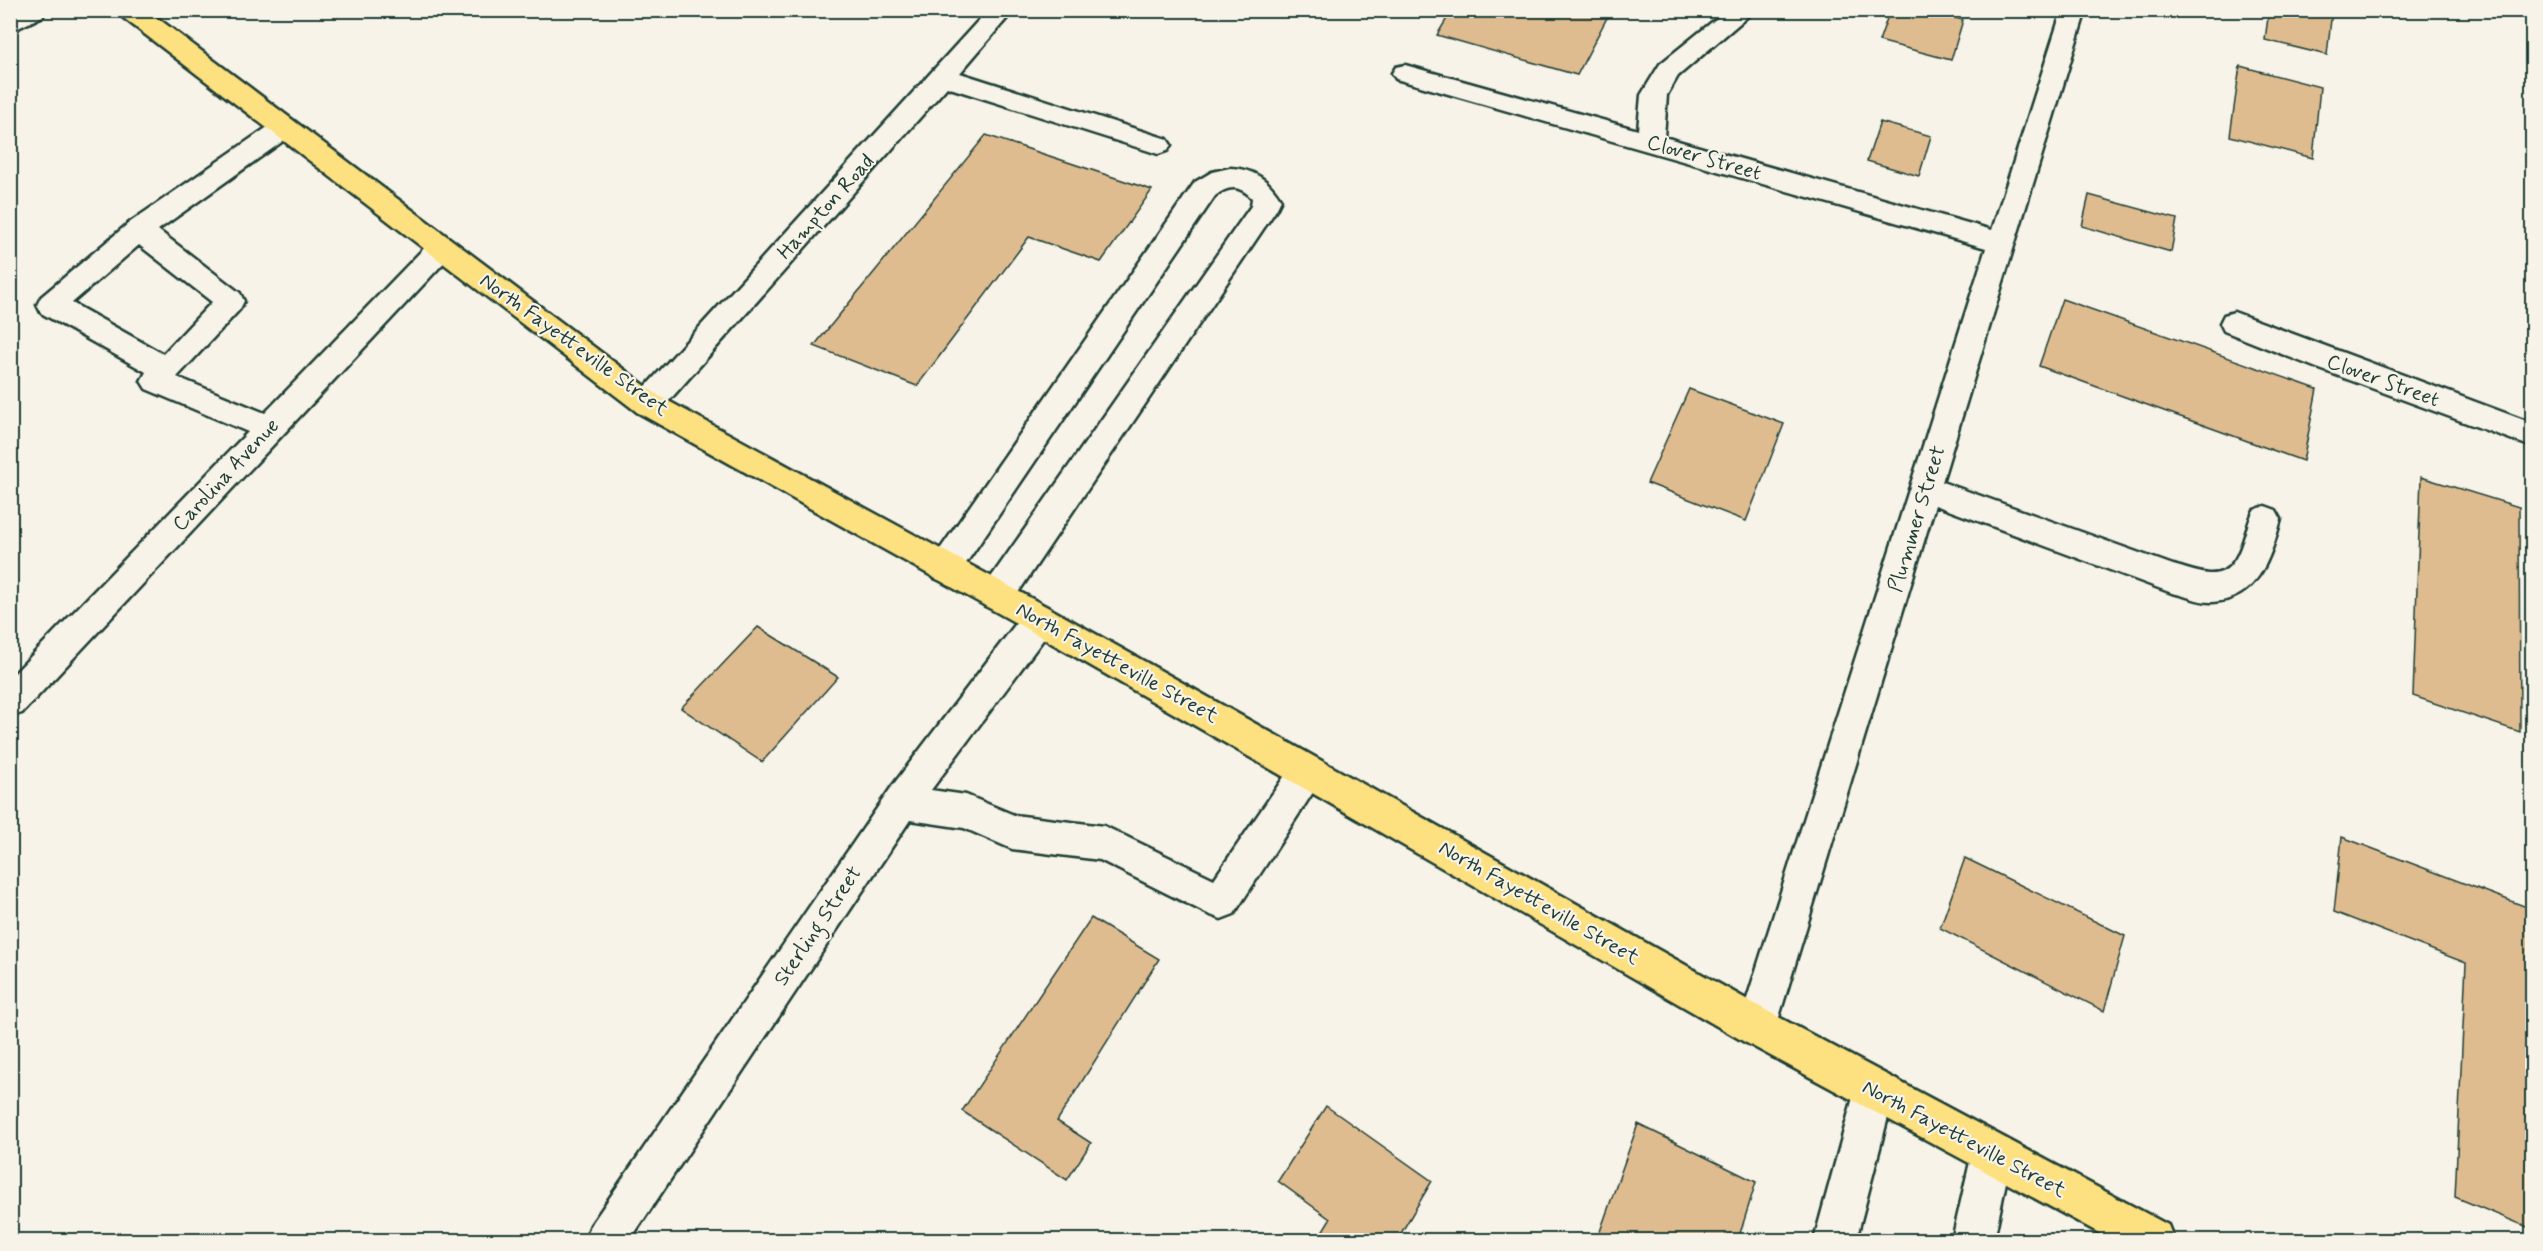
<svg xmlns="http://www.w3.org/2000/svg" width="2543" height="1251" font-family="Mynerve,sans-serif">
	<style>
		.building { fill: #debc90; stroke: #1f3d34; stroke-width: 1.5 }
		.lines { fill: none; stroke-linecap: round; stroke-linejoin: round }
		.minor-casing { stroke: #1f3d34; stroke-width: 5 }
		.major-casing { stroke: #1f3d34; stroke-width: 5 }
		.minor { fill: #f7f3e8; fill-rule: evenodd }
		.major { fill: #fde080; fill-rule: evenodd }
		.labels { text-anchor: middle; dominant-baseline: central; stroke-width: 4.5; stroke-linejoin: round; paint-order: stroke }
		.street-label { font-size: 21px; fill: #1f3d34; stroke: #f7f3e8 }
	</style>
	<rect width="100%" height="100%" fill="#f7f3e8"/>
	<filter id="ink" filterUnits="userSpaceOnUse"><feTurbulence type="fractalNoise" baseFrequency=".0167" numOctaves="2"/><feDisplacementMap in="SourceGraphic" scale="12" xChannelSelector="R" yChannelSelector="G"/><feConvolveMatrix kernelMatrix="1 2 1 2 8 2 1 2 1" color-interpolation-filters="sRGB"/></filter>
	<g filter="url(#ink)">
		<!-- building -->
		<path class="building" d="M1452 10H1611L1577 75 1437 35Z
			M1890 10H1926L1963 20 1951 60 1879 41Z
			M2269 10H2332L2327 55 2265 40Z
			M2240 66 2320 87 2313 158 2230 136Z
			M1880 122 1931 136 1919 176 1867 161Z
			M986 135 1152 190 1101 262 1029 237 917 386 814 346Z
			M2089 195 2177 219 2171 252 2082 226Z
			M2062 299 2317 389 2303 461 2039 366Z
			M1689 389 1784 424 1746 521 1647 483Z
			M2421 477 2519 507 2520 732 2413 696Z
			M758 627 838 677 762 762 681 708Z
			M2342 837 2532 909V1229L2455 1197 2466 963 2334 912Z
			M1965 858 2125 936 2104 1011 1940 928Z
			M1091 918 1159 959 1057 1121 1091 1143 1067 1180 962 1111Z
			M1326 1106 1432 1181 1397 1240H1317L1330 1219 1278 1181Z
			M1638 1124 1756 1182 1738 1240H1597Z"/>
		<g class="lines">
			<!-- minor casing -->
			<g class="minor-casing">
				<path id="minor" d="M15 10H46L43 16 10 32V13Z
					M988 10H1014L960 73 1167 139 1171 145 1167 151 1158 154 1149 151 947 87 659 412 648 416 637 412 633 404 637 396Z
					M1727 10H1755L1678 76 1667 95 1664 137 1992 230 2062 10H2086L1942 482 2173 565C2185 568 2197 573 2209 574 2242 576 2243 531 2254 510L2265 506 2276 510 2281 519C2271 556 2259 599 2213 602 2199 603 2185 595 2172 593L1935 505 1776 1027 1771 1041 1757 1046 1743 1041 1738 1027 1986 248 1396 79 1392 73 1396 67 1405 65 1638 130 1641 95 1660 64Z
					M284 119 293 122 297 128 293 134 158 230 240 293 244 301 240 309 177 377 265 413 431 241 441 238 451 241 455 248 451 255 22 713 10 717V678L248 432 146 389 141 381 146 372 41 313 37 305 41 297 129 223 275 122ZM139 245 212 302 163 354 72 303Z
					M1230 168C1254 169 1269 180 1281 200L1276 210 1009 606 997 610 985 606 981 596 985 586 1251 206 1252 198C1239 185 1229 185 1215 196L956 578 945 582 934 578 929 568 934 558 1195 182 1212 172Z
					M2234 312 2532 423V447L2317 368 2224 331 2220 323 2224 315Z
					M1039 605 1051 609 1055 619 1051 629 931 790 966 795 1014 815 1104 826 1214 879 1295 761 1307 756 1319 761 1325 772 1319 783 1234 914 1221 919 1208 914 1100 860 1012 849 964 828 910 820 630 1240H585L591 1225 893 785 1027 609Z
					M1875 1070 1889 1076 1895 1090 1856 1240H1814L1855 1090 1861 1076Z
					M1992 1133 2006 1139 2012 1153 1994 1240H1952L1972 1153 1978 1139Z"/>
			</g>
			<!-- major casing -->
			<g class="major-casing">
				<path id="major" d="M118 10H147L659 396 1051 609 1771 1013 2168 1225 2174 1240H2112L1743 1041 1027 629 637 412 121 16Z"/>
			</g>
			<!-- minor -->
			<use href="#minor" class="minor"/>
			<!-- major -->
			<use href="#major" class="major"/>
		</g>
	</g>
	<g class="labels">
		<!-- street labels -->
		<g class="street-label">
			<text transform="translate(1704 158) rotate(16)">Clover Street</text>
			<text transform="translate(826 207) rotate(-48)">Hampton Road</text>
			<text transform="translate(574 345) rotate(36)">North Fayetteville Street</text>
			<text transform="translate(2383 381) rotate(20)">Clover Street</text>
			<text transform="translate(226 475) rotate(-47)">Carolina Avenue</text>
			<text transform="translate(1917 519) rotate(-73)">Plummer Street</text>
			<text transform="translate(1117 663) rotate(29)">North Fayetteville Street</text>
			<text transform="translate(1539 903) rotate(30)">North Fayetteville Street</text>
			<text transform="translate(818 926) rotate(-56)">Sterling Street</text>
			<text transform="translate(1964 1139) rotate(28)">North Fayetteville Street</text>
		</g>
	</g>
	<!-- margin -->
	<rect width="2543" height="1251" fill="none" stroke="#f7f3e8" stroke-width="36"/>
	<rect x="18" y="18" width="2507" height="1215" fill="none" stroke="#1f3d34" stroke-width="2" filter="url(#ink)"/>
</svg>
